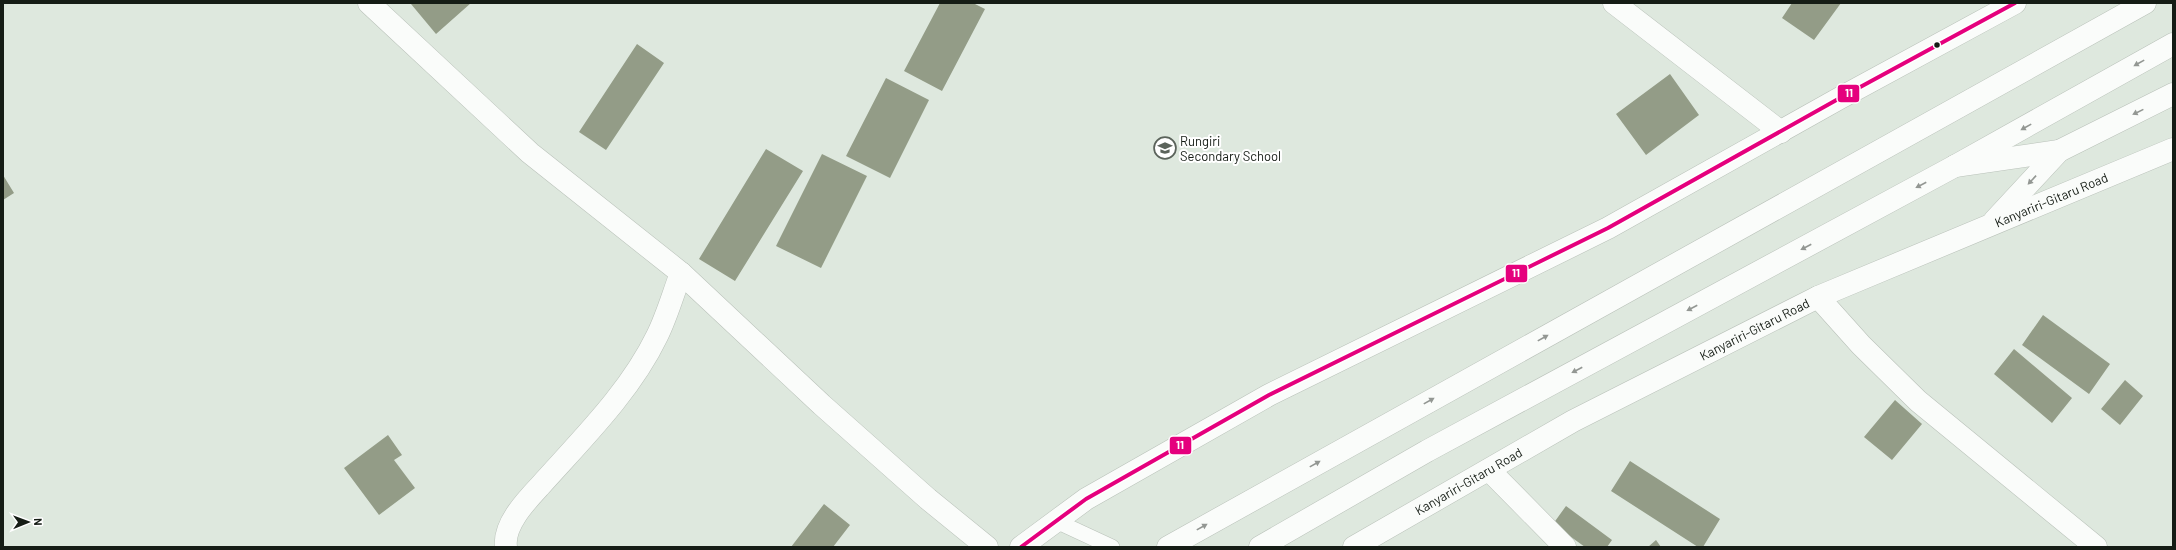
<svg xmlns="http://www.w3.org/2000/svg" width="2176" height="550" font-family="Barlow,sans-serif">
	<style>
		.building { fill: #939c87 }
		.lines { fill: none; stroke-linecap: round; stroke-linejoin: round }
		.service-casing { stroke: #b9c1b9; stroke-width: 16 }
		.minor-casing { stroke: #b9c1b9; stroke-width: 23 }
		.trunk-casing { stroke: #b9c1b9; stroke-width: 23 }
		.service { stroke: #fafcfa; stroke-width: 15 }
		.minor { stroke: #fafcfa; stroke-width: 22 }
		.trunk { stroke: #fafcfa; stroke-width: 22 }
		.bus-1-casing { stroke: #fff; stroke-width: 7 }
		.bus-1 { stroke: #e5007d; stroke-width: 4 }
		.oneway { fill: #939793 }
		.bus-dot { fill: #151c15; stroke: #fff; stroke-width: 1.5 }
		.labels { text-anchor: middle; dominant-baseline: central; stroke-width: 4; stroke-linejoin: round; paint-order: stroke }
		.poi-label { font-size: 13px; fill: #151c15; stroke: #fff; text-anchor: start }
		.street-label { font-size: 13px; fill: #151c15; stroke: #fff }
		.line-badge { stroke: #fff; stroke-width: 1.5 }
		.badge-label { font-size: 11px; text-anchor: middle; font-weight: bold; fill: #fff }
	</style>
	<rect width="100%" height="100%" fill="#dee8de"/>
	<!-- building -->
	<path class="building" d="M413 3H471L436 34 411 4Z
		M940 3H973L985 9 942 91 904 71Z
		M1792 3H1841L1814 40 1782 18Z
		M637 44 664 63 606 150 579 132Z
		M1670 74 1699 115 1646 155 1616 114Z
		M886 78 929 100 890 178 846 156Z
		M766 149 803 171 735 281 699 259Z
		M822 154 867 176 821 268 776 246Z
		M3 175 14 193 3 200Z
		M2043 315 2110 364 2089 394 2022 345Z
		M2014 349 2072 398 2052 423 1994 374Z
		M2125 380 2143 396 2120 425 2101 409Z
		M1895 400 1922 424 1892 460 1864 437Z
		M388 435 402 455 394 460 415 488 379 515 344 468Z
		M1630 461 1720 519 1703 547H1698L1611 491Z
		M824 504 850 525 833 547H791Z
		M1566 506 1612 540 1607 547H1585L1553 524Z
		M1656 540 1661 547H1648Z"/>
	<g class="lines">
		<!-- service casing -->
		<g class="service-casing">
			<path id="service" d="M1056 521 1112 547"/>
		</g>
		<!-- minor casing -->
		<g class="minor-casing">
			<g id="minor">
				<path d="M369 3 530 153 681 273 822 405 928 499 987 547"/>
				<path d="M1614 3 1781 132"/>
				<path d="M1955 166 2059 151 2173 94"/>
				<path d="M1994 221 2059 151"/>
				<path d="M1818 297 1861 345 1918 401 2096 547"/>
				<path d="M1489 470 1565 547"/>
				<path d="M506 547C503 525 526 501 540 486 582 439 630 392 657 336 667 316 673 294 681 273"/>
				<path d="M1021 547 1086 499 1269 395 1608 228 1840 98 2015 3"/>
				<path id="s1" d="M1354 547 1573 421 1818 297 2173 149"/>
			</g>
		</g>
		<!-- trunk casing -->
		<g class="trunk-casing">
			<path id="trunk" d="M1168 547 2145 3
				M1260 547 1427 451 1955 166 2173 44"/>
		</g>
		<!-- service -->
		<use href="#service" class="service"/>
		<!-- minor -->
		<use href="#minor" class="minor"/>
		<!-- trunk -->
		<use href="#trunk" class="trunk"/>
		<!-- bus-1 casing -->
		<g class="bus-1-casing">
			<path id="bus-1" d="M1021 547 1086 499 1269 395 1608 228 1840 98 2015 3"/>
		</g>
		<!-- bus-1 -->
		<use href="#bus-1" class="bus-1"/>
	</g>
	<!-- one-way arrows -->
	<defs><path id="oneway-solid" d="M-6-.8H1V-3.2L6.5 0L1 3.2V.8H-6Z"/></defs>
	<g class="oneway">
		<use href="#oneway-solid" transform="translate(2139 63) rotate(151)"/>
		<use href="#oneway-solid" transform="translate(2138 112) rotate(154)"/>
		<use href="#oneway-solid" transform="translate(2026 127) rotate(151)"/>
		<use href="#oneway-solid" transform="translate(2032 180) rotate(133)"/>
		<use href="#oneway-solid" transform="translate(1921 185) rotate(152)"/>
		<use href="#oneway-solid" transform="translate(1806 247) rotate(152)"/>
		<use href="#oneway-solid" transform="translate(1692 308) rotate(152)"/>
		<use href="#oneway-solid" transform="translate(1543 338) rotate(-29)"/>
		<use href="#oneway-solid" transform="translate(1577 370) rotate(152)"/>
		<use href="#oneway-solid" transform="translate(1429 401) rotate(-29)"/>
		<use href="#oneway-solid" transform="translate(1315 464) rotate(-29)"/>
		<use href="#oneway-solid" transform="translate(1202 527) rotate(-29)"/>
	</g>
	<!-- icons -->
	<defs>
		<g id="school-ring" transform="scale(1.15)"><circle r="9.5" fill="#fff" stroke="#5b635b" stroke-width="1.5"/><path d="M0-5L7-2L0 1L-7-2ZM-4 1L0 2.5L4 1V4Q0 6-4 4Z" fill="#5b635b"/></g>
	</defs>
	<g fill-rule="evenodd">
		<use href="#school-ring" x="1165" y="148"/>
	</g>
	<!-- markers -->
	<circle class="bus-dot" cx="1937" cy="45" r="3.5"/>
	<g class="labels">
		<!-- poi labels -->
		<g class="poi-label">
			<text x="1180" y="141">Rungiri<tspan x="1180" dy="15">Secondary School</tspan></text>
		</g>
		<!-- street labels -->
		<g class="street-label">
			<text stroke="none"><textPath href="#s1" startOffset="780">Kanyariri-Gitaru Road</textPath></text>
			<text stroke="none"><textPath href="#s1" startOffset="456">Kanyariri-Gitaru Road</textPath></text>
			<text stroke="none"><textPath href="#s1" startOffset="132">Kanyariri-Gitaru Road</textPath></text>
		</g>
	</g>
	<g class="line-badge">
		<rect x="1837" y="84" width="23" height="19" rx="4" fill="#e5007d"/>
		<rect x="1505" y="264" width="23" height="19" rx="4" fill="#e5007d"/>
		<rect x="1169" y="436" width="23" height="19" rx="4" fill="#e5007d"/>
	</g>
	<g class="badge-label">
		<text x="1849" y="97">11</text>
		<text x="1516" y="277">11</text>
		<text x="1180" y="449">11</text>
	</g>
	<!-- border -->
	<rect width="2176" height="550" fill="none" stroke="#151c15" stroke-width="8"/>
	<!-- north arrow -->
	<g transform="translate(28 522) rotate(89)" stroke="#ffffff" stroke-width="3" paint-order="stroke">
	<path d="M0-3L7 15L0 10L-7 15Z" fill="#151c15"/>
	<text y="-6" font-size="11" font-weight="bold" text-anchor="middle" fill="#151c15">N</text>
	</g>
</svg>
